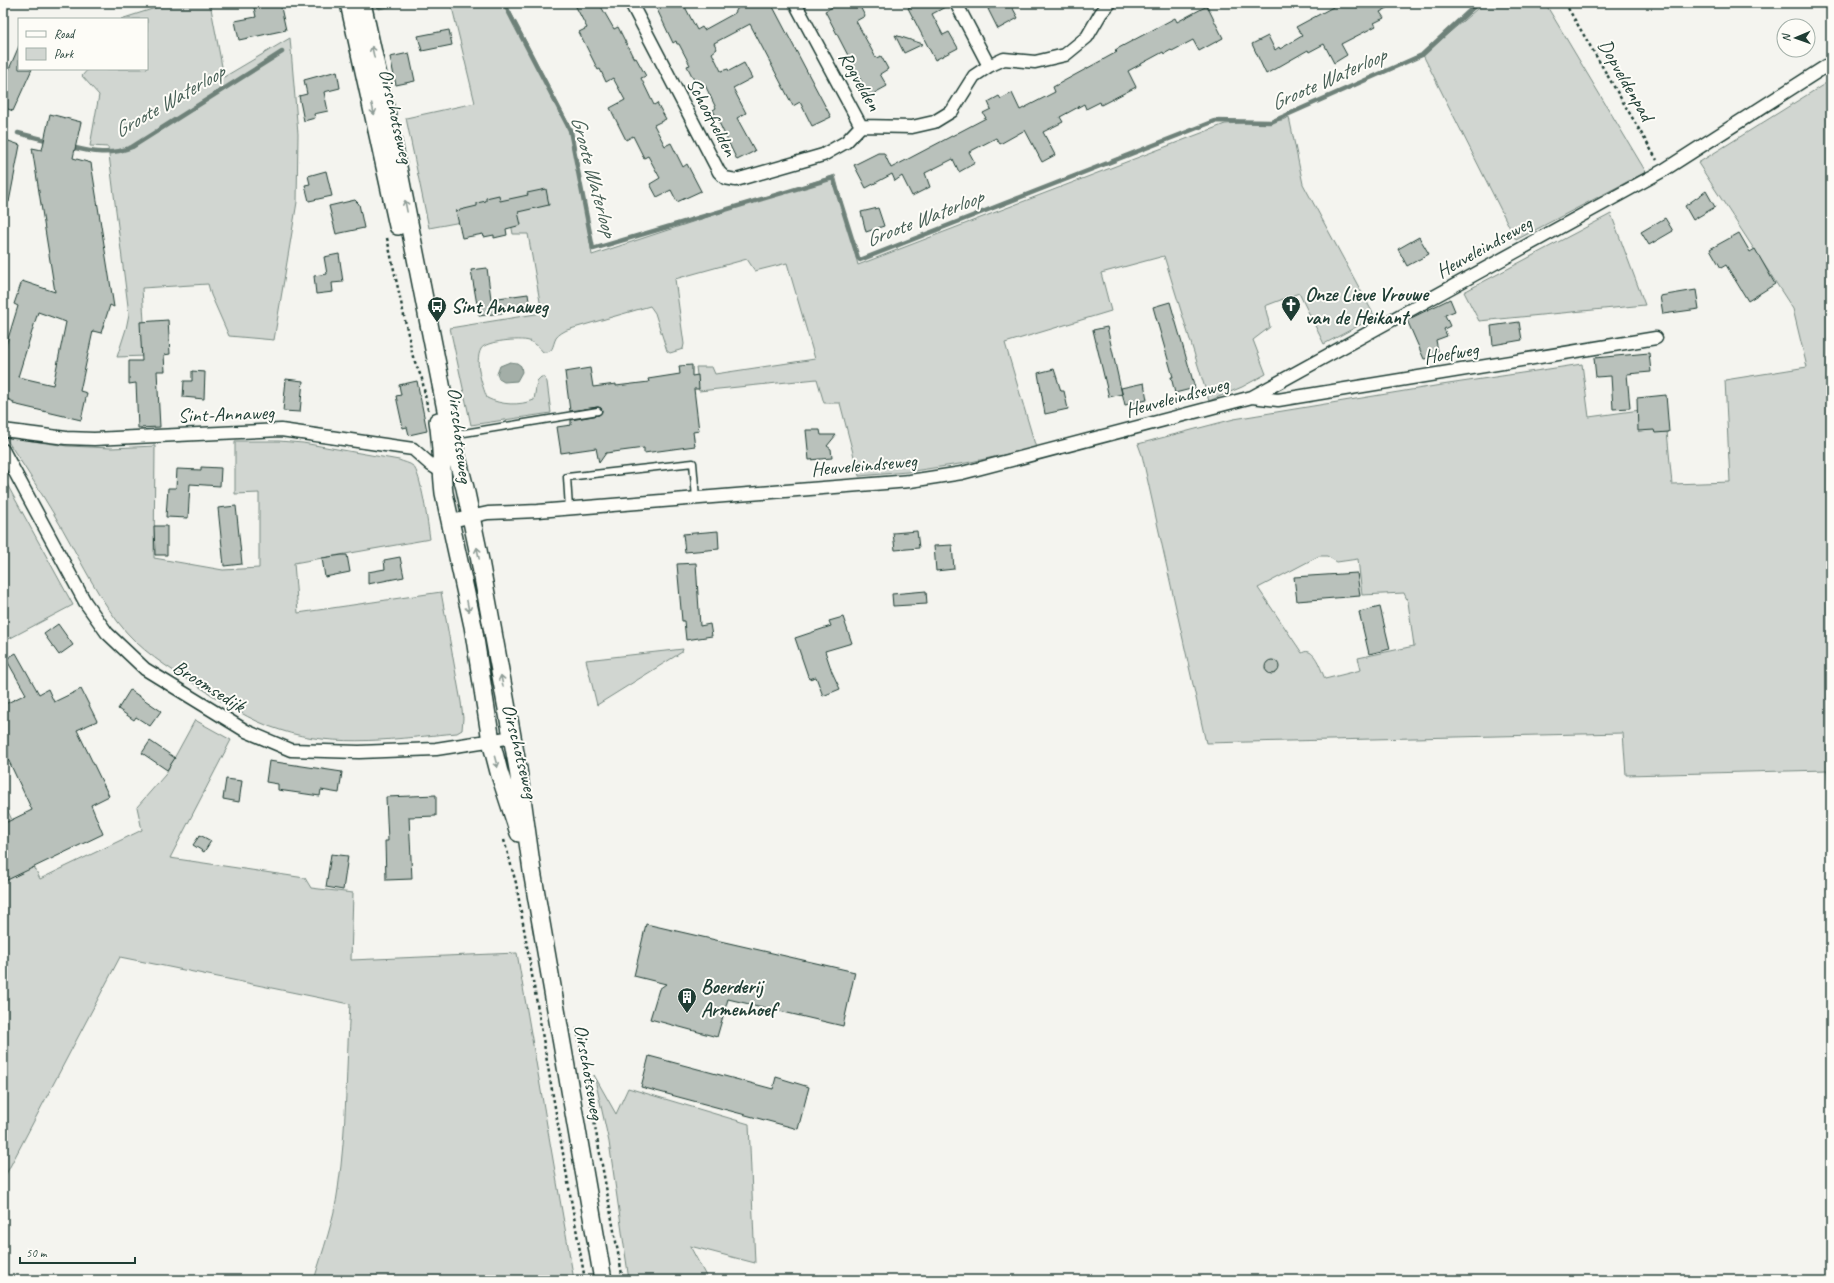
<svg xmlns="http://www.w3.org/2000/svg" width="1834" height="1283" font-family="Caveat,sans-serif">
	<style>
		.green { fill: #d1d6d1; stroke: #788a82; fill-rule: evenodd }
		.water { fill: #a3aea7; stroke: #6e8179 }
		.lines { fill: none; stroke-linecap: round; stroke-linejoin: round }
		.stream { stroke: #6e8179; stroke-width: 4.5 }
		.building { fill: #b9c1bb; stroke: #1f3d34; fill-rule: evenodd }
		.service-casing { stroke: #1f3d34; stroke-width: 9 }
		.minor-casing { stroke: #1f3d34; stroke-width: 15 }
		.secondary-casing { stroke: #1f3d34; stroke-width: 20 }
		.path { stroke: #1f3d34; stroke-width: 2.5; stroke-dasharray: 3 3; stroke-linecap: butt }
		.service { stroke: #fdfcf7; stroke-width: 6 }
		.minor { stroke: #fdfcf7; stroke-width: 12 }
		.secondary { stroke: #fdfcf7; stroke-width: 17 }
		.oneway { stroke: #8e9c96 }
		.labels { text-anchor: middle; dominant-baseline: central; stroke-width: 4; stroke-linejoin: round; paint-order: stroke }
		.street-label { font-size: 20px; fill: #1f3d34; stroke: #fdfcf7 }
		.poi-label { font-size: 20px; font-weight: bold; fill: #1f3d34; stroke: #fdfcf7; text-anchor: start }
		.water-label { font-size: 21px; font-style: italic; fill: #475f56; stroke: #fdfcf7 }
	</style>
	<rect width="100%" height="100%" fill="#f4f4ef"/>
	<filter id="ink" filterUnits="userSpaceOnUse"><feTurbulence type="fractalNoise" baseFrequency=".025" numOctaves="2"/><feDisplacementMap in="SourceGraphic" scale="8" xChannelSelector="R" yChannelSelector="G"/><feConvolveMatrix kernelMatrix="1 2 1 2 8 2 1 2 1" color-interpolation-filters="sRGB"/></filter>
	<g filter="url(#ink)">
		<!-- green -->
		<path class="green" d="M171 3H210L224 77 290 38 298 134 297 202 274 340 229 336 211 295 208 284 142 288 146 356 117 357 126 329 129 314 108 147 90 146 99 95 82 76 88 69H147V19H121Z
			M378 3H408L379 9Z
			M451 3H506L573 132 592 255 835 175 858 265 1225 124 1282 120 1289 117 1303 184 1375 317 1324 344 1299 293 1265 306 1270 327 1253 340 1266 374 1242 387 1209 401 1164 256 1101 273 1111 311 1005 343 1036 448 966 463 907 472 859 476 840 403H824L817 379 699 391 696 367H712L715 374 815 359 787 263 755 271 747 259 675 279 684 344 683 349 670 353 667 351 655 313 650 306 567 330C563 332 559 334 556 338 552 346 554 353 543 352 539 347 535 343 529 341 520 338 485 341 481 349 474 362 482 385 487 398 501 405 519 406 534 400L537 381 541 377H544L547 382 551 413 471 425 450 328 542 313 528 234H513L509 213 429 228 406 118 475 103Z
			M1484 3H1545L1646 172 1516 240 1423 55Z
			M1831 80V799L1827 770 1626 775 1623 733 1206 743 1142 455 1138 444 1234 419 1435 386 1582 364 1589 417 1640 410H1665L1672 484 1730 482 1725 380 1807 367 1793 309 1698 163ZM1319 556H1327L1337 562 1358 559 1362 595 1404 593 1408 602 1414 646 1358 658 1361 670 1325 679C1321 670 1314 645 1302 653L1258 588Z
			M1611 214 1645 305 1479 321 1464 292Z
			M5 437 67 446 112 448 155 446 154 558 223 570 259 568V493L235 494V441H279L303 443 399 460C403 462 410 463 413 466 421 473 428 525 430 539L294 563 298 613 441 592 461 702 463 718 462 730 457 733C400 738 336 749 280 730 250 721 224 703 198 686 168 668 139 650 118 622 93 589 76 551 55 516 39 489 22 463 5 437Z
			M3 477 73 605 3 642Z
			M683 649 682 652 597 705 586 660Z
			M195 720 231 740 170 858 305 878 311 888 353 893 351 960 517 953 574 1280H314C323 1250 334 1220 338 1189 347 1128 346 1066 350 1004L120 957 3 1180V801L40 879 142 830 137 807 165 775Z
			M594 1075 616 1114 628 1088 749 1124 755 1263 690 1246 708 1280H629L609 1142Z"/>
		<!-- water -->
		<path class="water" d="M510 362 517 363 521 366 522 372 517 381 504 382 499 379 497 374 500 366Z"/>
		<g class="lines">
			<!-- stream -->
			<path class="stream" d="M504 3 570 130 593 249 833 178 858 258 860 260 1215 121 1271 122 1422 55 1478 3
				M378 6 391 3
				M18 133 50 141
				M71 147C92 152 110 156 132 147L282 52"/>
		</g>
		<!-- building -->
		<path class="building" d="M253 3H280L286 30 239 40 235 21 256 17Z
			M574 3H599L614 29 618 27 634 59 636 58 646 76 641 78 653 103 654 105 657 103 666 119 654 125 665 146 671 143 683 167 687 164 701 191 677 202 671 190 657 197 650 184 660 178 648 156 644 158 633 136 626 140 610 108 625 100 613 78 606 82 600 69 598 70 579 32 587 28Z
			M654 3H683L697 30 702 27 704 30 735 13 740 3H771L831 117 812 126 800 102 793 106 750 24 714 43 717 49 712 53 721 71 728 69 729 71 744 63 752 78 733 88 746 113 737 118 755 151 737 160 713 110 716 108 705 85 701 87 698 81 695 82 687 66 690 65 679 44H677L676 41 673 43Z
			M840 3H858L865 16 856 21 876 58 881 56 888 69 880 74 887 86 869 96 825 11Z
			M917 3H949V5L932 14 943 35 949 32 958 48 935 60 908 8Z
			M999 3H1010L1018 18 998 29 988 9Z
			M1331 3H1397L1380 12 1384 18 1374 23 1376 26 1341 44 1347 55 1334 63 1324 44 1309 52 1308 50 1266 74 1252 44 1268 36 1275 50 1279 47 1280 49 1302 36 1296 27 1333 7Z
			M1207 6 1223 38 1199 51 1193 40 1172 51 1171 50 1164 54 1163 52 1128 71 1136 87 1101 105 1100 102 1086 109 1084 104 1060 117 1063 122 1043 132 1055 155 1042 162 1025 130 1000 144 996 138 969 152 975 163 959 172 953 159 925 173 930 187 912 196 902 176 895 181 892 174 866 188 854 165 878 153H884L891 168 986 118 983 113 991 109 988 102 999 96 1001 99 1012 93 1020 110 1055 92 1053 87 1117 52 1115 50 1175 18 1177 22Z
			M449 30 452 45 422 51 418 36Z
			M895 35 923 44 904 53Z
			M19 46V69H32L13 111 3 107V83Z
			M409 53 415 81 396 85 390 57Z
			M337 71 340 88 324 92 328 111 314 114 315 118 304 121 299 96 307 94 304 80Z
			M50 114 81 122 73 158 91 163 114 307 110 305 101 333 93 331 80 391 87 393 81 420 13 404 14 402 3 397V355L18 306 14 304 22 281 55 292 32 148 42 150ZM38 312 66 322 53 385 18 377Z
			M3 139 20 145 9 202H3Z
			M326 171 332 196 309 201 305 185 310 184 308 176Z
			M546 189 549 205 518 212 521 225 506 229 507 235 494 238V235L484 237 483 234 462 238 456 211 477 206V203L486 201V198L499 195 500 201 528 195 527 193Z
			M1706 191 1715 207 1693 220 1685 206Z
			M355 200 359 204 364 228 336 234 329 206Z
			M878 208 884 226 866 232 861 212Z
			M1665 218 1673 231 1649 245 1641 232Z
			M1739 233 1750 252 1755 249 1775 284 1748 301 1726 265 1721 268 1710 249Z
			M1419 237 1429 254 1407 266 1398 249Z
			M339 254 343 282 332 283 333 292 316 294 314 276 327 274 324 257Z
			M487 268 491 299 528 294 530 309 479 316 471 270Z
			M1696 290 1699 309 1663 314 1660 296Z
			M1450 299 1455 311 1445 315 1450 326 1444 329 1447 336 1436 340 1439 356 1424 359 1407 320Z
			M1170 302 1195 388 1175 393 1171 377H1173L1153 307Z
			M168 320 170 354 164 355 165 371H157L160 427 138 428 136 383 129 384V361H142L140 322Z
			M1519 322 1522 340 1493 345 1491 326Z
			M1107 327 1122 394 1109 397 1093 330Z
			M1649 353 1651 372 1627 374 1630 408 1613 409 1611 376 1596 377 1594 358Z
			M692 365V376L698 375 699 389H694L699 431 693 432 695 446 644 453V448L606 453 599 463 596 448 561 453 557 427 571 425V420L599 415 602 411 601 408 598 407 570 411 565 372 590 368 593 387 616 384V386L649 382 648 379 680 374 679 366Z
			M1054 369 1061 391H1064L1068 409 1045 414 1038 373Z
			M192 371 205 372 204 399 183 397 184 381H192Z
			M286 379 303 381 300 412 283 411Z
			M417 381 427 431 409 435 407 427 403 428 396 396 401 395 399 385Z
			M1144 383 1147 400 1125 405 1121 388Z
			M1666 395 1669 432 1655 433 1654 430 1638 431 1637 398Z
			M806 430H820L821 435H836L827 446 831 449 832 458 809 460Z
			M201 467 221 468 220 486 190 484 188 518 166 517 168 488H176L177 469 201 470Z
			M236 506 242 564 224 566 218 508Z
			M154 526H167V555H155Z
			M718 531 719 549 685 552 683 534Z
			M917 531 919 548 895 550 893 533Z
			M952 545 954 569 936 571 934 546Z
			M342 555H347L350 572 325 577 322 558Z
			M400 557 404 577 368 584V572L385 569 384 560Z
			M696 563 700 626 710 624 712 636 686 640 684 621H682L677 564Z
			M1357 573 1360 596 1297 601 1294 577Z
			M926 591 927 604 893 606 892 594Z
			M1380 607 1390 649 1369 654 1359 612Z
			M843 617 852 643 825 651 832 672 840 689 823 696 816 677 809 679 795 638 831 626 829 621Z
			M58 624 73 645 59 655 44 634Z
			M16 653 39 694 48 689 54 702 81 689 97 721 77 730 109 796 91 805 103 834 3 882V824L32 810 7 757 3 759V705L26 694 6 659Z
			M1265 667a7 7 0 1 1 14 0a7 7 0 1 1-14 0Z
			M130 690 161 711 150 726 136 717 134 720 118 709Z
			M150 741 175 758 167 770 142 753Z
			M269 761 342 772 339 793 321 790 320 796 278 790V784L266 782Z
			M226 779 242 781 239 802 223 799Z
			M436 795V816L409 817 412 879 386 880 385 841H388L386 797Z
			M200 835 211 841 204 852 193 845Z
			M331 854 348 856 343 890 326 887Z
			M646 924 855 972 843 1026 728 999 717 1037 650 1019 659 989 666 984 634 976Z
			M649 1056 773 1089 776 1077 809 1087 798 1129 641 1087Z"/>
		<g class="lines">
			<!-- service casing -->
			<g class="service-casing">
				<path id="service" d="M452 435 598 411
					M569 509 567 477 693 463 696 498"/>
			</g>
			<!-- minor casing -->
			<g class="minor-casing">
				<path id="minor" d="M631 3 719 172 725 178 736 180 823 155 846 142 861 126
					M795 3 861 126 912 127 934 122 952 111 974 76 989 66 1004 59 1035 62 1065 55 1087 37 1101 13 1110 3
					M956 3 989 66
					M1252 397 1278 400 1656 338
					M3 430 66 438 94 439 281 430 413 449 431 465 442 472
					M3 450 85 602 107 633 145 669 246 731 291 750 359 752 436 749 513 737
					M451 521 488 513 538 511 910 481 962 473 1252 397 1664 170 1831 63"/>
			</g>
			<!-- secondary casing -->
			<g class="secondary-casing">
				<path id="secondary" d="M349 3 398 226
					M362 3 396 157 451 435 465 488 478 550 518 769 532 871 603 1280
					M438 421C442 444 441 469 444 493L473 626 491 741 499 772 519 833"/>
			</g>
			<!-- path -->
			<path class="path" d="M1565 3 1657 160
				M387 238 413 357 422 379 428 410
				M504 840 516 883 585 1280
				M577 1028 623 1280"/>
			<!-- service -->
			<use href="#service" class="service"/>
			<!-- minor -->
			<use href="#minor" class="minor"/>
			<!-- secondary -->
			<use href="#secondary" class="secondary"/>
		</g>
		<!-- one-way arrows -->
		<defs><path id="oneway-shaft" d="M-6 0H5M1.5-3L5.5 0L1.5 3" fill="none" stroke-width="1.6" stroke-linecap="round" stroke-linejoin="round"/></defs>
		<g class="oneway">
			<use href="#oneway-shaft" transform="translate(373 52) rotate(-102)"/>
			<use href="#oneway-shaft" transform="translate(373 109) rotate(77)"/>
			<use href="#oneway-shaft" transform="translate(406 206) rotate(-101)"/>
			<use href="#oneway-shaft" transform="translate(478 553) rotate(-101)"/>
			<use href="#oneway-shaft" transform="translate(468 606) rotate(79)"/>
			<use href="#oneway-shaft" transform="translate(502 681) rotate(-101)"/>
			<use href="#oneway-shaft" transform="translate(496 762) rotate(75)"/>
		</g>
	</g>
	<!-- icons -->
	<defs>
		<g id="church-pin" transform="scale(1)"><path d="M0 17L-7.5 6A9.5 9.5 0 1 1 7.5 6Z" fill="#1f3d34" stroke="#fdfcf7"/><path d="M-1.2-6h2.4v3.5h3.3v2.4h-3.3V6h-2.4V-.1h-3.3v-2.4h3.3Z" fill="#fff"/></g>
		<g id="bus-pin" transform="scale(1)"><path d="M0 17L-7.5 6A9.5 9.5 0 1 1 7.5 6Z" fill="#1f3d34" stroke="#fdfcf7"/><path d="M-5-6H5V4H4V6H2V4H-2V6H-4V4H-5ZM-3.5-4V0h7V-4ZM-3.5 1.2v1.5H-2V1.2ZM2 1.2v1.5H3.5V1.2Z" fill="#fff"/></g>
		<g id="building-pin" transform="scale(1)"><path d="M0 17L-7.5 6A9.5 9.5 0 1 1 7.5 6Z" fill="#1f3d34" stroke="#fdfcf7"/><path d="M-4-6H4V6H1V3H-1V6H-4ZM-2.5-4.3h1.7v1.8h-1.7ZM.8-4.3h1.7v1.8H.8ZM-2.5-1h1.7V.8h-1.7ZM.8-1h1.7V.8H.8Z" fill="#fff"/></g>
	</defs>
	<g fill-rule="evenodd">
		<use href="#church-pin" x="1291" y="305"/>
		<use href="#bus-pin" x="437" y="306"/>
		<use href="#building-pin" x="687" y="997"/>
	</g>
	<g class="labels">
		<!-- street labels -->
		<g class="street-label">
			<text transform="translate(1626 80) rotate(60)">Dopveldenpad</text>
			<text transform="translate(860 81) rotate(60)">Rogvelden</text>
			<text transform="translate(396 116) rotate(77)">Oirschotseweg</text>
			<text transform="translate(712 117) rotate(62)">Schoofvelden</text>
			<text transform="translate(1484 247) rotate(-29)">Heuveleindseweg</text>
			<text transform="translate(1451 353) rotate(-9)">Hoefweg</text>
			<text transform="translate(1177 397) rotate(-15)">Heuveleindseweg</text>
			<text transform="translate(226 414) rotate(-2)">Sint-Annaweg</text>
			<text transform="translate(460 435) rotate(83)">Oirschotseweg</text>
			<text transform="translate(864 465) rotate(-5)">Heuveleindseweg</text>
			<text transform="translate(209 686) rotate(32)">Broomsedijk</text>
			<text transform="translate(520 751) rotate(76)">Oirschotseweg</text>
			<text transform="translate(589 1072) rotate(80)">Oirschotseweg</text>
		</g>
		<!-- poi labels -->
		<g class="poi-label">
			<text x="1305" y="294">Onze Lieve Vrouwe<tspan x="1305" dy="23">van de Heikant</tspan></text>
			<text x="451" y="306">Sint Annaweg</text>
			<text x="701" y="986">Boerderij<tspan x="701" dy="23">Armenhoef</tspan></text>
		</g>
		<!-- water labels -->
		<g class="water-label">
			<text transform="translate(1328 79) rotate(-24)">Groote Waterloop</text>
			<text transform="translate(169 101) rotate(-30)">Groote Waterloop</text>
			<text transform="translate(594 176) rotate(75)">Groote Waterloop</text>
			<text transform="translate(924 218) rotate(-21)">Groote Waterloop</text>
		</g>
	</g>
	<!-- margin -->
	<rect width="1834" height="1283" fill="none" stroke="#fdfcf7" stroke-width="16"/>
	<rect x="8" y="8" width="1818" height="1267" fill="none" stroke="#1f3d34" stroke-width="1.5" filter="url(#ink)"/>
	<!-- legend -->
	<rect x="18" y="18" width="130" height="52" fill="#fdfcf7" stroke="#a4b0a9"/>
	<rect x="26" y="31" width="20" height="6" fill="#fdfcf7" stroke="#a4b0a9"/>
	<text x="54" y="38" font-size="12" fill="#1f3d34">Road</text>
	<rect x="26" y="48" width="20" height="12" fill="#d1d6d1" stroke="#a4b0a9"/>
	<text x="54" y="58" font-size="12" fill="#1f3d34">Park</text>
	<!-- north arrow -->
	<g transform="translate(1796 38) rotate(268)"><circle r="19" fill="#fdfcf7" stroke="#a4b0a9"/>
	<path d="M0-3L7 15L0 10L-7 15Z" fill="#1f3d34"/>
	<text y="-6" font-size="11" font-weight="bold" text-anchor="middle" fill="#1f3d34">N</text>
	</g>
	<!-- scale -->
	<path d="M20 1257v6h115v-6" fill="none" stroke="#1f3d34" stroke-width="2"/>
	<text x="26" y="1257" font-size="12" fill="#1f3d34" stroke="#fdfcf7" stroke-width="3" paint-order="stroke">50 m</text>
</svg>
